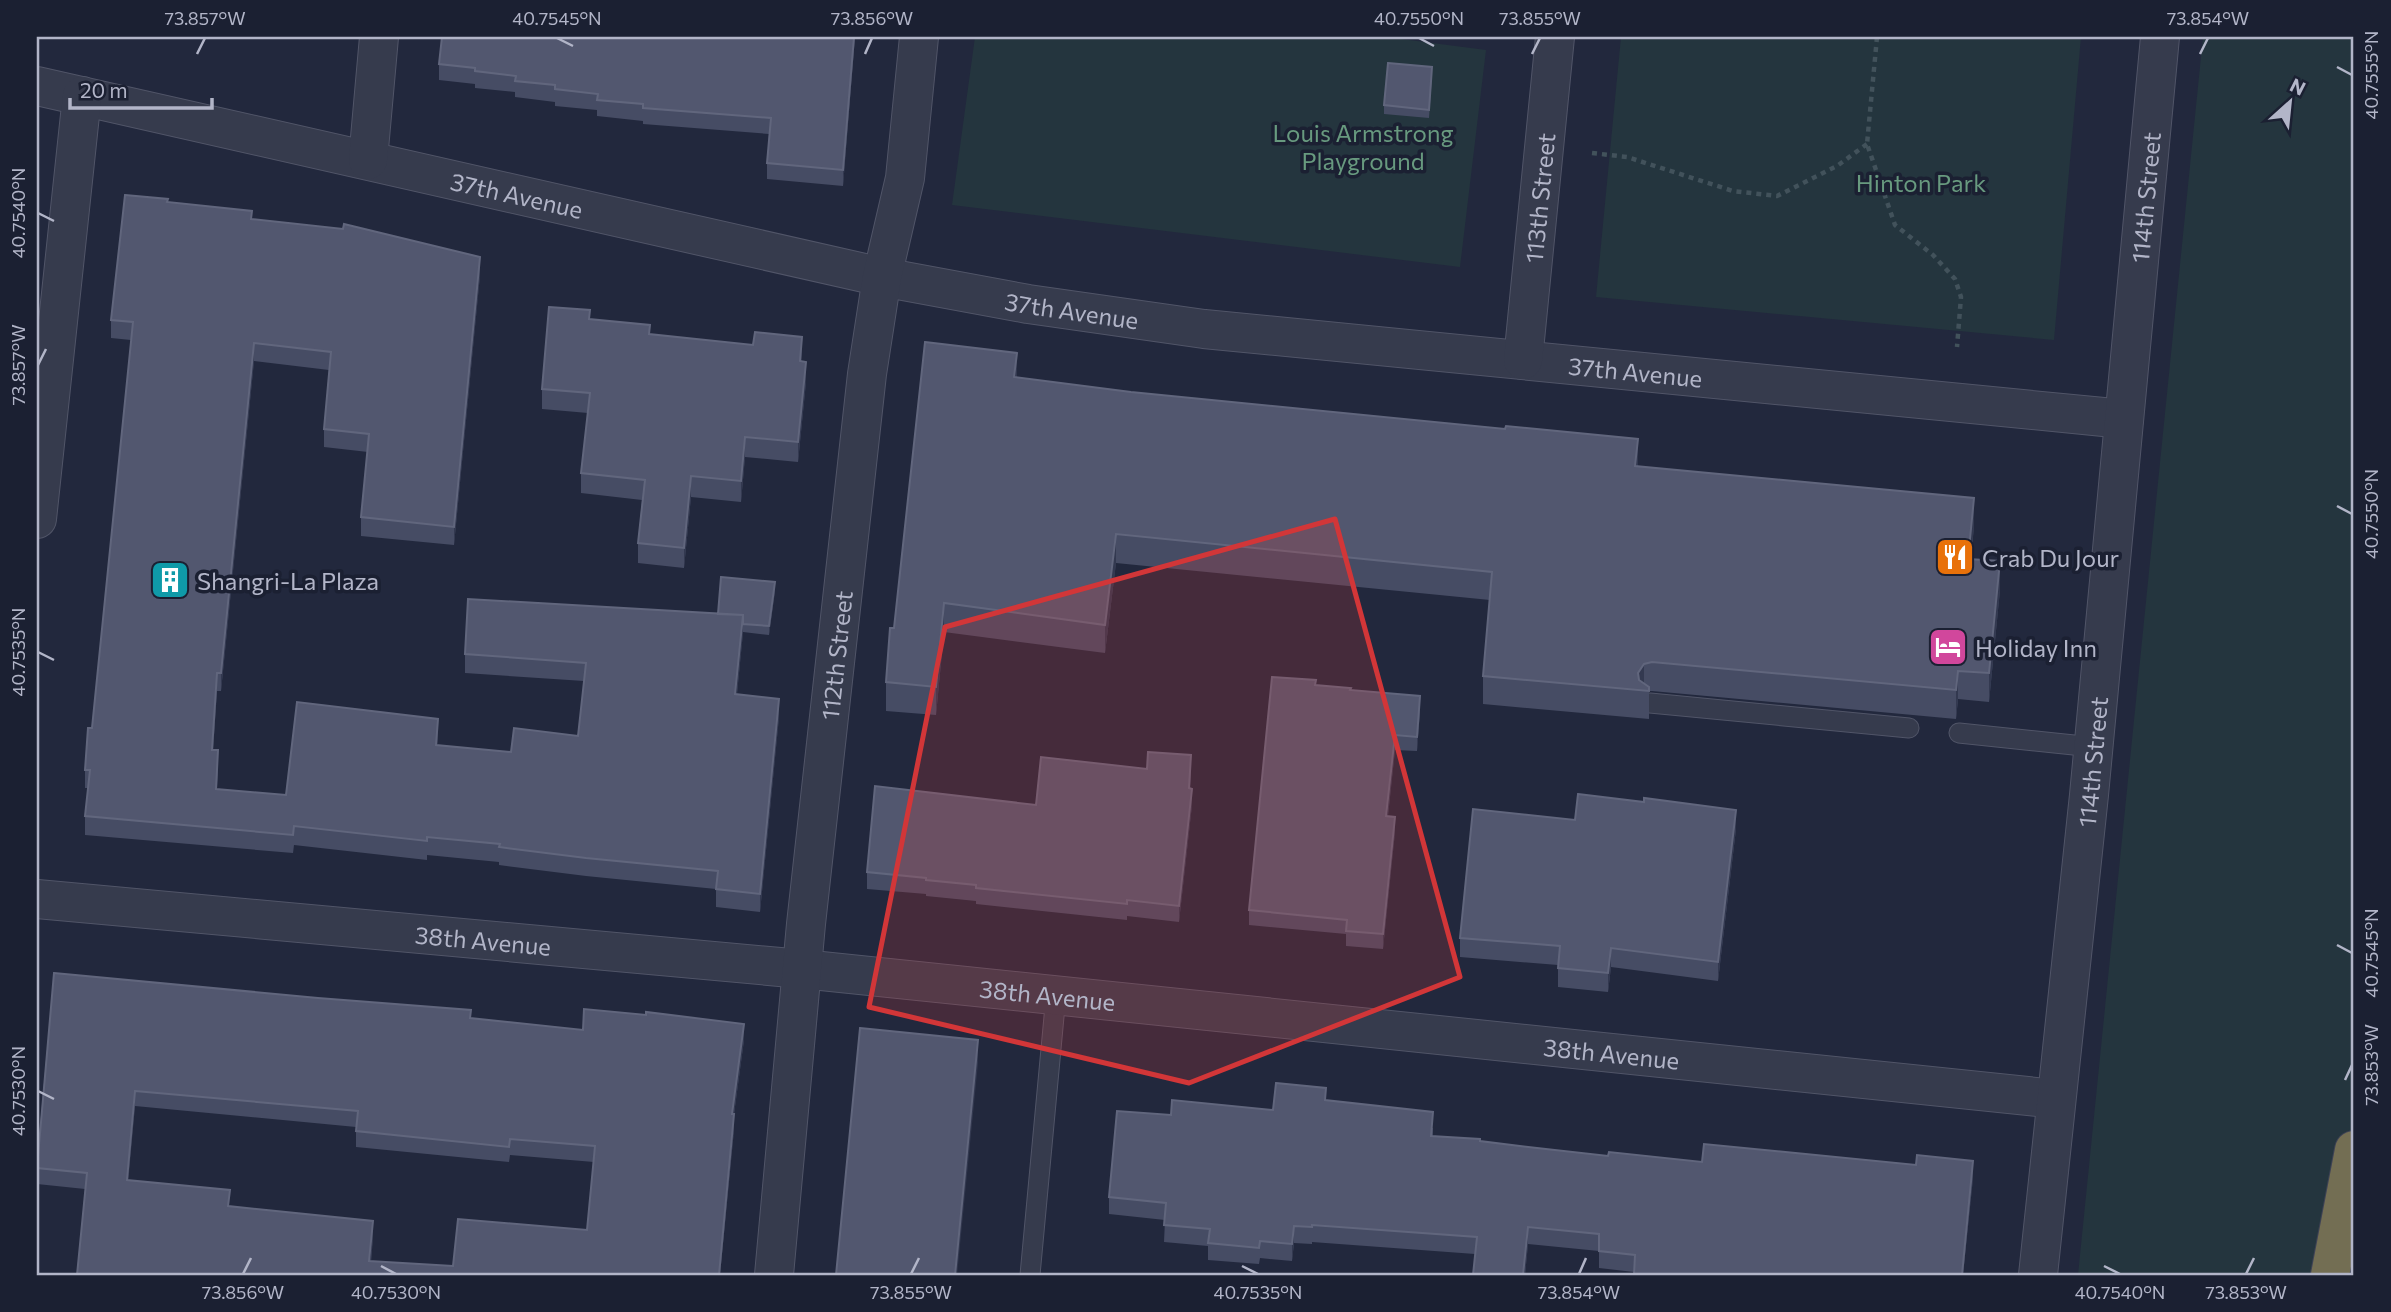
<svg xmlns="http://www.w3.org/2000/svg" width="2391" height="1312" font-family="Commissioner,sans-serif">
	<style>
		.green { fill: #24353e }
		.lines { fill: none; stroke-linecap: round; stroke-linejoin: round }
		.lane-casing { stroke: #515568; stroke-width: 21 }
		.street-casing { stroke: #515568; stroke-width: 40 }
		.highway-casing { stroke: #3e4255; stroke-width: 40 }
		.path { stroke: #42525b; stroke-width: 4.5; stroke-dasharray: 5 5; stroke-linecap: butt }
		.lane { stroke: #363b4d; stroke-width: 19 }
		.street { stroke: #363b4d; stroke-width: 38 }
		.highway { stroke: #736e53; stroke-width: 38 }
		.wall { fill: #464c64; fill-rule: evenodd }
		.shaded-wall { fill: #333950 }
		.building { fill: #52576f; stroke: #61667d; stroke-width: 2; fill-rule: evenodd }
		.marked { fill: #d23638; fill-opacity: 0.2; stroke: #d23638; stroke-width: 5; stroke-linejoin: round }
		.ticks { fill: none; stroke: #b2b5c8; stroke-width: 2.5 }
		.labels { text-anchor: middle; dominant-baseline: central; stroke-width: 7; stroke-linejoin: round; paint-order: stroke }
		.park-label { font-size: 24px; fill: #689a7f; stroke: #1b2032 }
		.street-label { font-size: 24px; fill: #b2b5c8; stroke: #1b2032 }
		.poi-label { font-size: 24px; fill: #b2b5c8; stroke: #1b2032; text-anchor: start }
		.neatline { fill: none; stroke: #b2b5c8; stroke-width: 2.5 }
		.ticks-label { font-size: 18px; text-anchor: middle; fill: #b2b5c8 }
	</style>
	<rect width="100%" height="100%" fill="#22283d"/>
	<!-- green -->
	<path class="green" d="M975 37H1386L1486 50 1460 267 952 205Z
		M1621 37H2081L2054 340 1596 297Z
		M2203 37H2354V1275H2078Z"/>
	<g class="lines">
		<!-- lane casing -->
		<g class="lane-casing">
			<path id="lane" d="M1650 703 1909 728
				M1959 733 2093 747
				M1030 1275 1056 995"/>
		</g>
		<!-- street casing -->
		<g class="street-casing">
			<g id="street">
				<path id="s1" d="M37 86 882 277 1028 304 1204 329 2124 419"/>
				<path d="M368 160 379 37"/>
				<path id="s2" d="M1523 360 1555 37"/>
				<path d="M37 519 82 96"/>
				<path id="s3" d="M37 899 802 969 2056 1099"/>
				<path id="s4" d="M774 1275 806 924 867 374 882 277 905 178 919 37"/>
				<path id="s5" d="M2038 1275 2089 795 2160 37"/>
			</g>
		</g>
		<!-- highway casing -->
		<g class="highway-casing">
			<path id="highway" d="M2330 1275 2354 1150"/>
		</g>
		<!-- path -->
		<path class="path" d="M1877 37 1867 144 1895 225 1933 255 1955 279 1961 297 1957 347
			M1592 153 1627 157 1733 191 1777 196 1837 166 1867 144"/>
		<!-- lane -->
		<use href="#lane" class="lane"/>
		<!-- street -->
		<use href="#street" class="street"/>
		<!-- highway -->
		<use href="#highway" class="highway"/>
	</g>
	<!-- wall -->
	<path class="wall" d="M855 37 843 186 767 179V163L769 134 643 124V121L597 116V110L555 106V102L515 97V92L475 88V84L439 80V64Z
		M1432 76 1429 118 1384 114V105Z
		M168 202 252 219 480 275 454 545 361 536V517L368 452 324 447V429L329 370 254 361 221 691H217L213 750 218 768 217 789 286 795 438 737 437 745 511 752 578 736 584 681 465 673V654L718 614 775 591 769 635 743 632 737 694 779 717 760 912 716 907V889L586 876 499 865V862L427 855V860L294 845 293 853 85 835V816L88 788H85V770L92 728 131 340 111 338V320Z
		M590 319 650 335 802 361 806 382 798 462 745 457 741 502 691 497 684 568 638 563V543L642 500 581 493V473L588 413 542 409V389Z
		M1017 377 1638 466 1974 526 1971 559 2000 590 1989 702 1958 699 1956 719 1652 691H1649V719L1483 704V676L1490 600 1116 563 1105 653 944 632 936 715 886 711V682L894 628Z
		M1316 686 1350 690 1420 711 1417 751 1395 750 1388 816 1395 832 1383 949 1346 946V934L1249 925V910Z
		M1147 769 1191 772 1190 789 1192 805 1179 922 1127 916V920L976 904V901L926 896V894L867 889V872L1036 805Z
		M1575 820 1736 829 1718 981 1611 967 1608 992 1558 987V965L1460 957V938Z
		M54 973 583 1030 744 1040 734 1114V1130L720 1275H77L85 1189 37 1184V1159ZM135 1106 356 1127V1147L509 1162 510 1155 594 1162 587 1230 453 1266 371 1262 373 1237 229 1206 128 1180Z
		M1326 1100 1433 1128V1136L1608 1156 1973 1178 1963 1275H1634V1272L1599 1268V1251L1528 1244 1525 1275H1473L1475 1254 1312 1242V1244L1294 1243 1292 1261 1260 1258 1259 1264 1208 1260V1246L1164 1242 1165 1220 1109 1214V1197L1171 1115 1273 1110Z"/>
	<!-- shaded-wall -->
	<path class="shaded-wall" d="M854 37H855L843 186V170Z
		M480 257V275L454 545V527Z
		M802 337V357L800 382V361Z
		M254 343V361L221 691V673Z
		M1017 353V382L1014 377Z
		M806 362V382L798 462V442Z
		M745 437V457L741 502V481Z
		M1638 439V467L1635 466Z
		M691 476V497L684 568V548Z
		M1974 498V526L1968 587V559Z
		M1116 534V563L1105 653V625Z
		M2000 561V590L1989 702V673Z
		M775 582V591L769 635V626Z
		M944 603V632L936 715V687Z
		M743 615V633L735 712V694Z
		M1644 664V690H1638V673Z
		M1958 671V699L1956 719V690Z
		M217 673V691L212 768V750Z
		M1420 696V711L1417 751V737Z
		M779 699V717L760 912V894Z
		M438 719V737L436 763V745Z
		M1395 735V750L1386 831V816Z
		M1191 755V772L1189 805V788Z
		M1192 789V805L1179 922V906Z
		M1736 810V829L1718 981V962Z
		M1395 817V832L1383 949V934Z
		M1611 948V967L1608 992V973Z
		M744 1024V1040L732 1129V1114Z
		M978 1040V1063L957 1275H955Z
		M135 1091V1106L127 1196V1180Z
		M734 1114V1130L720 1275H719Z
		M1973 1161V1178L1963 1275H1962Z
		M373 1221V1237L369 1275V1261Z
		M1294 1226V1243L1292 1261V1244Z
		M1528 1227V1244L1525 1275H1523Z"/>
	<!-- building -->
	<path class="building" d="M442 37H854L843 170 767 163 771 118 643 108V104L597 100 598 94 555 89V85L515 81 516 76 475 71V68L439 64Z
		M1388 63 1432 67 1429 110 1384 105Z
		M125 195 168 199 167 202 252 211 251 219 343 229 344 224 480 257 454 527 361 517 369 434 324 429 331 352 254 343 221 673H217L212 750H218L216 789 286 795 297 702 438 719 436 745 511 752 514 728 578 736 586 663 465 654 468 599 743 615 735 694 779 699 760 894 716 889 718 871 586 858 499 847 500 844 427 837V841L294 826 293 835 85 816 90 770H85L88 728H92L133 322 111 320Z
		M549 307 590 310 589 319 650 325 649 334 753 345 755 332 802 337 800 361 806 362 798 442 745 437 741 481 691 476 684 548 638 543 645 480 581 473 590 393 542 389Z
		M925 342 1017 353 1014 377 1131 392 1505 429 1506 426 1638 439 1635 466 1974 498 1968 559 2000 561 1989 673 1958 671 1956 690 1652 662 1644 664 1638 673 1639 680 1649 687V691L1483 676 1492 572 1116 534 1105 625 944 603 936 687 886 682 890 628H894Z
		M721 577 775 582 769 626 743 624V615L718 614Z
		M1272 677 1316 680 1315 685 1351 688 1350 690 1420 696 1417 737 1395 735 1386 816 1395 817 1383 934 1346 931 1347 920 1249 910Z
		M1148 752 1191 755 1189 788 1192 789 1179 906 1127 900V904L976 888V885L926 880V878L867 872 875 786 1036 805 1041 757 1147 769Z
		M1578 794 1644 802V798L1736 810 1718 962 1611 948 1608 973 1558 968 1560 946 1460 938 1473 809 1575 820Z
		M54 973 318 998 471 1010 470 1018 583 1030 584 1009 646 1015V1012L744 1024 732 1114H734L719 1275H558L546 1274V1275H77L87 1173 37 1168ZM135 1091 358 1111 356 1131 509 1147 510 1139 595 1146 587 1230 458 1219 453 1266 369 1261 373 1221 228 1206 230 1190 127 1180Z
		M860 1028 978 1040 955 1275H836Z
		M1276 1083 1326 1088 1325 1100 1433 1112 1431 1136 1480 1139V1141L1537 1148 1608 1156 1609 1152 1702 1162 1704 1144 1916 1165 1917 1155 1973 1161 1962 1275H1634L1635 1255 1599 1251V1234L1528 1227 1523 1275H1473L1477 1237 1312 1225V1227L1294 1226 1292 1244 1260 1241 1259 1248 1208 1243 1210 1229 1164 1225 1166 1203 1109 1197 1117 1111 1171 1115 1172 1100 1273 1110Z"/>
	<!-- marked area -->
	<path class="marked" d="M1335 519 1460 977 1189 1083 869 1007 945 627Z"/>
	<!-- ticks -->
	<path class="ticks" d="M557 38 573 46M1419 38 1434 46M197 54 205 38M865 54 872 38M1532 54 1540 38M2200 54 2208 38M2337 67 2352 75M38 213 54 221M38 365 46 349M2337 506 2352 514M38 652 54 660M2337 945 2352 953M2345 1080 2352 1065M38 1091 54 1099M381 1266 396 1274M1242 1266 1258 1274M2104 1266 2120 1274M243 1274 251 1258M911 1274 919 1258M1579 1274 1586 1258M2246 1274 2254 1258"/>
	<!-- icons -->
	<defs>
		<g id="restaurant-square" transform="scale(2.0125)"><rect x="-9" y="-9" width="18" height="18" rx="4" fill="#e8710a" stroke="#1b2032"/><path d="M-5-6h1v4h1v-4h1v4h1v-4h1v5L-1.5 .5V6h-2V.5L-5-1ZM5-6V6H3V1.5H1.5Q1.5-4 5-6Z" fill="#fff"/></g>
		<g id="building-square" transform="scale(2.0125)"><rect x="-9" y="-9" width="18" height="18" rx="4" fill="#0f9aa8" stroke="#1b2032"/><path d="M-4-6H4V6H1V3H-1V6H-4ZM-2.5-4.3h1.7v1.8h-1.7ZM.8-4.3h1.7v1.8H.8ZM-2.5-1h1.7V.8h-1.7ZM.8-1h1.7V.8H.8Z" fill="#fff"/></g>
		<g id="hotel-square" transform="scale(2.0125)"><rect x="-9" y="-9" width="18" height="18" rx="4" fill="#d1479c" stroke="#1b2032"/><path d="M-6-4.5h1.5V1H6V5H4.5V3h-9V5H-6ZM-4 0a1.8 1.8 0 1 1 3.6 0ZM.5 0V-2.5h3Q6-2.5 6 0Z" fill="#fff"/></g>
	</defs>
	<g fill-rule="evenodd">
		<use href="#restaurant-square" x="1955" y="557"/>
		<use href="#building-square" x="170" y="580"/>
		<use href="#hotel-square" x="1948" y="647"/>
	</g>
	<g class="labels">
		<!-- park labels -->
		<g class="park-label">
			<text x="1363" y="132">Louis Armstrong<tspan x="1363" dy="28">Playground</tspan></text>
			<text x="1921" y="182">Hinton Park</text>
		</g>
		<!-- street labels -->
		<g class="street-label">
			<text stroke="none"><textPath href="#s1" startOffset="492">37th Avenue</textPath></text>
			<text stroke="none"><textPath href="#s5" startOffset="1083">114th Street</textPath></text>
			<text stroke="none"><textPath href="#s2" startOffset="163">113th Street</textPath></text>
			<text stroke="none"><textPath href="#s1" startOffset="1059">37th Avenue</textPath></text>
			<text stroke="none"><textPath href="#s1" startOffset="1626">37th Avenue</textPath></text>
			<text stroke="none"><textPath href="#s4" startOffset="623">112th Street</textPath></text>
			<text stroke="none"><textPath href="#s5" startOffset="516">114th Street</textPath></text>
			<text stroke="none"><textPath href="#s3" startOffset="448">38th Avenue</textPath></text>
			<text stroke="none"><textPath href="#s3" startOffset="1015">38th Avenue</textPath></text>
			<text stroke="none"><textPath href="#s3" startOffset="1582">38th Avenue</textPath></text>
		</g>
		<!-- poi labels -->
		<g class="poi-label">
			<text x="1982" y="557">Crab Du Jour</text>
			<text x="197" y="580">Shangri-La Plaza</text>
			<text x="1975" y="647">Holiday Inn</text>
		</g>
	</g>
	<!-- border -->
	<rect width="2391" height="1312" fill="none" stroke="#1b2032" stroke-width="77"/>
	<!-- north arrow -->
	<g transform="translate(2290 102) rotate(27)" stroke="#1b2032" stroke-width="5" paint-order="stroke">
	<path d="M0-5L12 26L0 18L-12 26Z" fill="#b2b5c8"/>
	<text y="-10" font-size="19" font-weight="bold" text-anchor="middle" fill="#b2b5c8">N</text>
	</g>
	<!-- scale -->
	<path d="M70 98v10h142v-10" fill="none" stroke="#b2b5c8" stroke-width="3.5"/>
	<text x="80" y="98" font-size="21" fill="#b2b5c8" stroke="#1b2032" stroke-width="5" paint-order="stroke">20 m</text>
	<rect x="38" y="38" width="2314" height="1236" class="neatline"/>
	<g class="ticks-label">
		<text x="205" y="25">73.857°W</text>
		<text x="557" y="25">40.7545°N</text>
		<text x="872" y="25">73.856°W</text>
		<text x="1419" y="25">40.7550°N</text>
		<text x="1540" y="25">73.855°W</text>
		<text x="2208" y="25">73.854°W</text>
		<text transform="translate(2372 75) rotate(-90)" y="6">40.7555°N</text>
		<text transform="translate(19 213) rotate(-90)" y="6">40.7540°N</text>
		<text transform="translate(19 365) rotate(-90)" y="6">73.857°W</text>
		<text transform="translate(2372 514) rotate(-90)" y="6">40.7550°N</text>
		<text transform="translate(19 652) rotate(-90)" y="6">40.7535°N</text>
		<text transform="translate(2372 953) rotate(-90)" y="6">40.7545°N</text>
		<text transform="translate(2372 1065) rotate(-90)" y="6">73.853°W</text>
		<text transform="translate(19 1091) rotate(-90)" y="6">40.7530°N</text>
		<text x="243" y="1299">73.856°W</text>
		<text x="396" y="1299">40.7530°N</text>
		<text x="911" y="1299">73.855°W</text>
		<text x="1258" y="1299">40.7535°N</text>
		<text x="1579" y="1299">73.854°W</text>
		<text x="2120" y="1299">40.7540°N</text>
		<text x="2246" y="1299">73.853°W</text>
	</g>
</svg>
